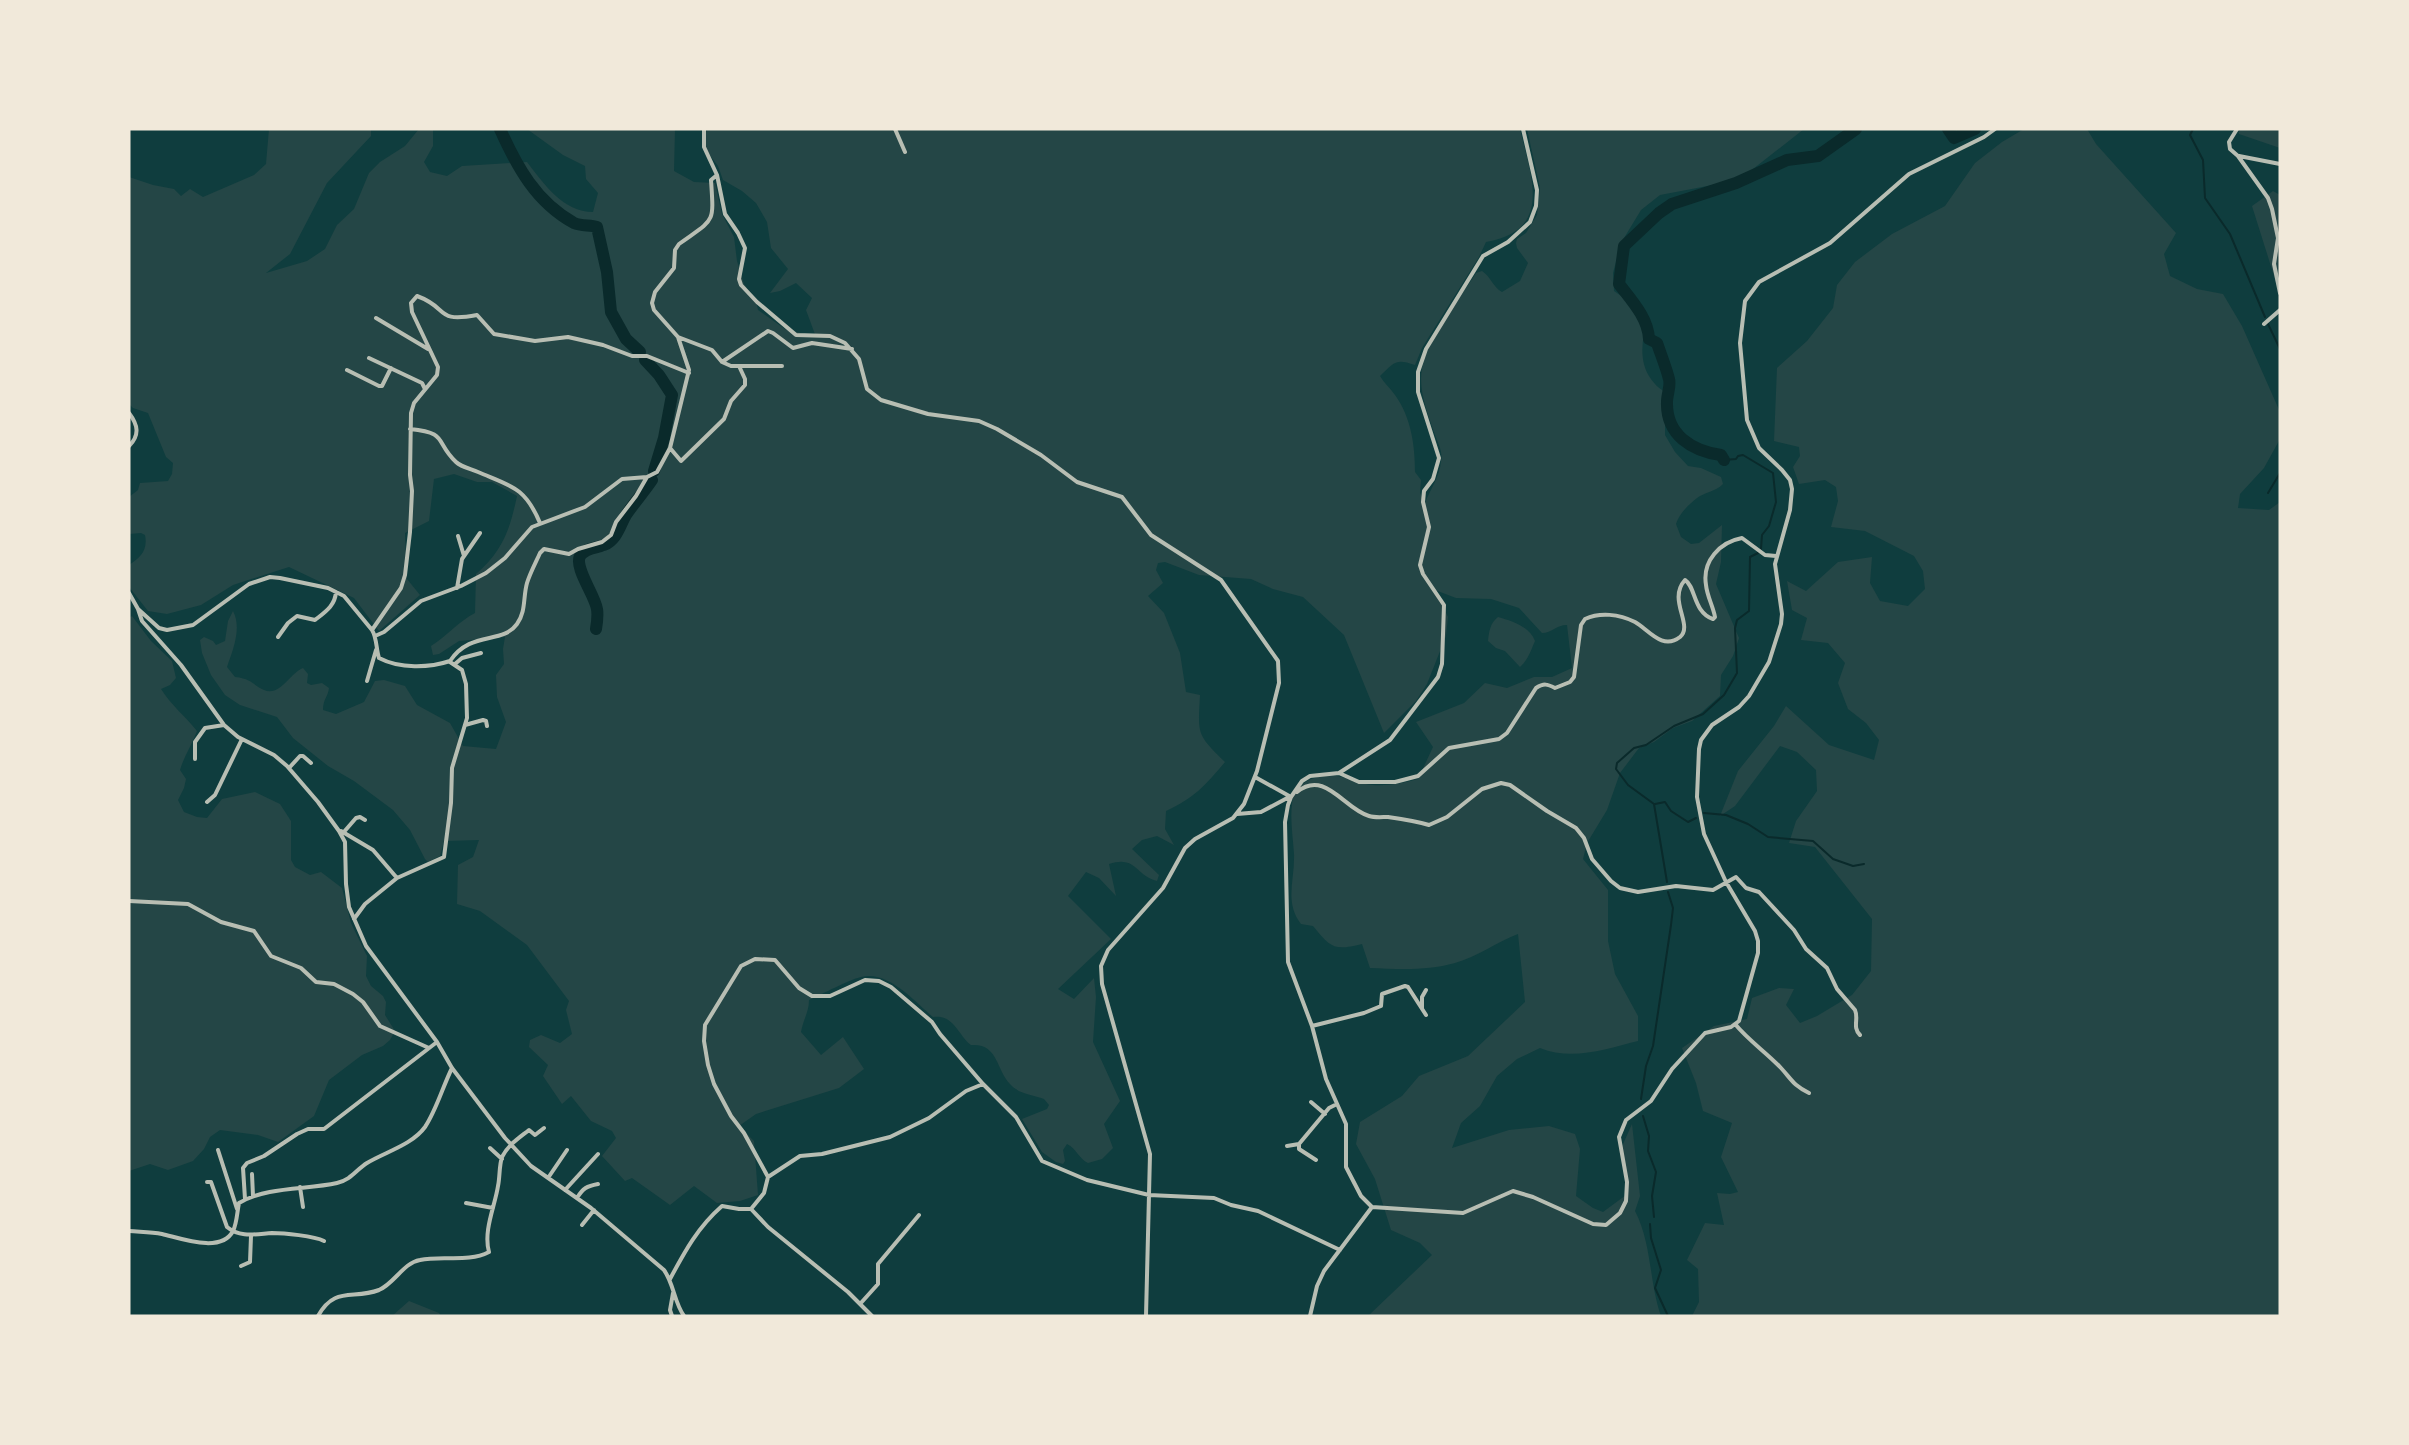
<svg xmlns="http://www.w3.org/2000/svg" width="2409" height="1445" font-family="'Space Grotesk',sans-serif">
	<style>
		.green { fill: #244646 }
		.lines { fill: none; stroke-linecap: round; stroke-linejoin: round }
		.stream { stroke: #0a2a2b; stroke-width: 2 }
		.river { stroke: #0a2a2b; stroke-width: 12 }
		.minor { stroke: #b8beb3; stroke-width: 4 }
	</style>
	<rect width="100%" height="100%" fill="#0f3d3e"/>
	<!-- green -->
	<path class="green" d="M269 129H371V136L327 183 290 254 266 273 307 261 325 249 337 225 354 209 369 173 380 162 405 146 419 129 433 130V146L424 162 430 172 447 176 462 166 527 162C544 184 563 212 593 212L598 193 586 179 585 166 563 155 527 129H675L674 171 694 182 715 183 722 214 734 237 737 261 744 284 756 301 758 310 785 329 816 337 806 310 812 298 796 283 780 291 770 293 788 269 771 248 767 222 756 203 742 191 723 180 718 166 702 145 707 129H1520C1531 177 1554 230 1486 242L1479 257 1422 348 1415 365C1396 358 1394 362 1380 376 1384 383 1390 388 1395 395 1411 417 1415 445 1415 472L1421 480 1420 493 1425 503C1430 490 1440 476 1441 461 1443 452 1438 443 1435 435 1428 414 1418 391 1422 368 1429 336 1459 300 1476 273L1482 271C1491 277 1493 287 1502 292L1520 281 1528 263 1517 248 1516 243 1517 239 1526 233 1537 215 1540 188 1527 129H1804L1739 180 1660 195 1641 210 1621 243 1613 273 1614 291 1627 300 1637 301 1647 319C1642 341 1637 365 1655 384 1659 389 1665 391 1670 396L1671 407 1665 419V435L1675 452 1688 466 1701 468 1721 477 1723 484C1715 492 1705 492 1697 498 1688 505 1679 514 1676 524L1681 537 1691 544 1699 543 1722 525 1721 562 1716 584 1739 638 1733 656 1721 675 1720 696 1692 721 1673 728 1654 742 1639 748 1620 773 1607 810 1587 843 1583 859 1608 890V941L1615 974 1638 1016V1041C1606 1049 1572 1061 1540 1048L1517 1059 1497 1076 1480 1106 1461 1123 1452 1148 1509 1130 1549 1126 1575 1134 1580 1149 1576 1196 1593 1208 1603 1212 1626 1195 1624 1163 1620 1151 1632 1124 1640 1196 1635 1211C1652 1244 1649 1282 1661 1316H1368L1432 1255 1420 1243 1391 1230 1375 1179 1356 1144 1360 1122 1402 1096 1419 1076 1468 1056 1525 1002 1518 934C1497 942 1477 957 1455 963 1427 971 1398 969 1370 968L1362 944C1334 951 1331 948 1313 926L1301 924C1284 902 1295 880 1294 854 1293 838 1290 820 1292 804 1294 781 1317 774 1337 776 1349 778 1360 784 1373 785 1388 786 1403 783 1418 779L1433 747 1416 722 1464 703 1485 683 1507 688 1534 677H1552L1572 668 1567 625C1556 625 1552 633 1542 633L1519 608 1491 599 1456 598 1435 590 1448 617 1446 636 1427 684 1416 701 1384 733 1344 635 1303 597 1273 589 1251 579 1199 575 1165 562 1158 563 1156 570 1163 583 1148 596 1164 613 1180 653 1186 692 1200 695C1198 734 1196 734 1225 762 1204 787 1195 797 1166 811L1165 829 1174 845 1157 836 1142 840 1132 849 1159 875 1157 881C1135 875 1136 855 1109 864L1116 896 1099 878 1086 872 1068 896 1111 939 1058 989 1074 999 1094 978 1096 997 1093 1042 1120 1101 1104 1124 1113 1148 1102 1159 1088 1163C1079 1159 1077 1149 1067 1144L1063 1150 1065 1161 1063 1164 1056 1162 1042 1152 1022 1119 1047 1109 1049 1105 1044 1099C1032 1094 1020 1095 1010 1084 996 1069 998 1043 971 1045 958 1035 954 1014 933 1017 914 1001 888 970 861 977 848 980 823 994 809 1000 809 1012 803 1020 801 1032L821 1055 843 1037 864 1069 839 1088 756 1114 739 1126 754 1141 758 1195 740 1201 717 1203 694 1186 670 1205 632 1178 625 1181 602 1156 616 1138 612 1131 591 1121 571 1096 562 1104 543 1076 548 1065 529 1047 530 1040 541 1035 560 1043 572 1034 566 1010 569 1001 527 945 480 911 457 904 458 865 473 857 479 840 444 841 440 856 428 862 425 859 410 830 393 810 354 781 328 766 293 738 277 717 240 705 225 695 211 675 202 653 200 640 204 637 213 641 216 645 225 641 228 621 233 611C242 628 233 650 227 667L235 677C253 679 252 685 264 690 280 697 290 673 303 668L308 674 307 683 311 685 322 683 329 688C328 697 323 699 323 710L336 714 364 702 375 681 384 680 405 686 417 705 450 723 463 746 496 749 506 722 497 697 496 675 504 664 503 649 505 637 459 641 439 654 433 655 431 646C447 636 459 621 475 613L476 574C503 551 510 529 517 496L492 482H477L454 474 434 479 429 521 405 533 407 579 420 595 379 631 354 598 289 567 233 585 201 605 167 614 148 611 129 587V565C141 557 148 550 145 535L141 533 129 534V497L138 490 140 483 168 481 172 474 173 463 166 457 148 413 133 408 129 404V177L153 185 174 189 181 196 190 189 203 197 254 175 266 164Z
		M2024 129H2087L2096 144 2176 233 2164 254 2170 276 2197 289 2223 294 2242 326 2280 412V439L2264 468 2240 494 2238 508 2269 510 2280 502V1316H1692L1699 1302 1698 1269 1687 1260 1705 1223 1724 1225 1717 1193 1730 1194 1738 1192 1721 1157 1732 1123 1703 1111 1696 1083 1682 1048 1714 1026 1747 1019 1752 998 1779 988 1794 989 1786 1005 1800 1023 1817 1016 1852 995 1871 971 1872 919 1815 847 1789 843 1796 821 1817 791 1816 770 1797 752 1780 746 1735 806 1720 816 1738 771 1774 726 1786 706 1829 745 1874 760 1879 740 1866 723 1848 709 1838 683 1845 663 1828 643 1801 640 1807 618 1792 610 1787 581 1806 591 1838 562 1872 557 1870 583 1880 601 1908 606 1925 589 1923 571 1914 556 1865 531 1831 527 1838 501 1836 487 1825 480 1799 484 1793 467 1800 456 1799 447 1774 441 1777 368 1807 341 1833 308 1837 285 1855 262 1892 234 1945 206 1975 163 2002 142Z
		M2238 129H2280V148L2239 134Z
		M2273 191 2280 195V295L2252 206Z
		M132 616 151 641 172 661 176 678 170 685 161 689C171 705 185 716 197 731 192 745 184 756 180 770L186 779 184 788 178 800 184 812 197 817 207 818 222 799 255 792 280 804 291 821V860L295 867 310 875 321 872 342 888 351 923 367 956 366 976 371 986 383 996 386 1002 385 1015 395 1031 390 1040 383 1046 362 1055 329 1080 314 1116 278 1142 258 1135 220 1130 210 1137 204 1149 193 1161 168 1170 150 1164 129 1171V618Z
		M1498 617C1512 621 1529 626 1535 641 1531 650 1528 660 1520 667L1505 651 1496 648 1488 641C1489 632 1490 623 1498 617Z
		M409 1301 439 1313 441 1316H392Z"/>
	<g class="lines">
		<!-- stream -->
		<path class="stream" d="M2193 129 2190 135 2203 160 2205 198 2230 234 2265 317
			M2268 324 2280 349
			M1724 460 1736 459 1738 456 1743 455 1773 473 1776 502 1769 526 1762 535 1761 549
			M2268 493 2280 473
			M1655 804 1665 802 1671 811 1688 822 1696 818
			M1704 813 1726 815 1748 824 1768 837 1813 841 1833 859 1853 866 1864 864
			M1667 882 1654 804 1628 785 1616 769 1617 763 1634 748 1646 745 1674 726 1703 714 1724 695 1737 673 1735 628 1737 620 1749 611 1750 557 1758 553
			M1641 1099 1646 1066 1653 1046 1671 925 1673 908 1668 892
			M1643 1116 1649 1136 1648 1151 1656 1172 1652 1196 1654 1217
			M1650 1224 1651 1238 1661 1270 1655 1288 1668 1316"/>
		<!-- river -->
		<path class="river" d="M500 129C517 167 536 202 574 223 581 226 590 225 597 227L607 272 611 312 626 339 640 352
			M1948 129 1954 138 1975 129
			M645 360 659 375 672 395 664 438 654 471
			M1724 460 1721 455C1692 451 1666 435 1667 402 1667 394 1671 386 1669 379 1666 367 1661 355 1657 343L1649 339C1648 318 1632 301 1619 284L1624 246 1659 213 1672 204 1736 183 1787 160 1818 156 1856 129
			M604 545C617 540 620 525 626 515 634 503 644 492 652 480
			M596 629C597 623 598 615 597 609 595 595 574 568 580 556 584 549 594 548 601 546"/>
		<!-- minor -->
		<path class="minor" d="M704 129V147L717 175 725 214 738 233 745 248 739 279 741 285 757 302 796 335 830 336 845 343 859 359 867 389 881 400 928 414 979 421 997 429 1041 455 1077 482 1122 497 1151 535 1221 580 1278 661 1279 683 1257 771 1244 804 1233 818 1195 839 1185 848 1163 888 1108 950 1101 966 1102 984 1150 1154 1146 1316
			M895 129 905 152
			M2237 129 2229 142 2230 149 2238 156 2268 198 2272 209 2278 238 2274 264 2280 293
			M2239 156 2280 164
			M376 318 428 349
			M2264 324 2280 310
			M678 337 712 350 722 362 768 331 773 333 793 348 812 343 852 349
			M369 358 422 383 425 389
			M722 362 731 366H782
			M347 370 379 386H382L391 368
			M129 413C138 425 140 435 129 446
			M410 429C449 433 434 441 456 462 461 467 471 469 478 472 511 486 525 487 540 523
			M670 448 681 461 724 419 731 401 745 385V379L739 366
			M458 536 464 556
			M457 588 462 559 480 533
			M129 593 138 609 159 628 167 630 193 625 249 584 270 577 280 578 328 588 344 596 372 630C377 638 376 649 379 658 400 669 429 668 450 661 471 630 502 645 517 624 526 612 523 597 527 583 530 573 536 562 540 553L544 549 569 554 578 549 602 542 611 535 616 522 636 496 647 477 657 472 670 448 689 370 678 337 654 310 652 303 655 292 674 268 675 250 679 244C715 218 714 225 711 180L717 175
			M138 609 142 621 181 665 224 725 238 737 274 755 287 766 318 802 339 831 345 842 346 884 349 907 366 946 437 1042 452 1068 505 1138 531 1166 591 1208 664 1270C674 1284 674 1302 684 1316
			M372 630 401 588 405 575 410 532 412 491 410 475 411 413 414 403 437 375 438 367 412 312 411 303 417 296C450 308 434 323 477 315L494 334 535 341 568 337 603 345 632 356H647L689 373
			M375 636 384 632 421 601 461 586 486 573 505 558 532 527 585 507 622 479 647 477
			M278 637 288 623 297 616 315 620C325 612 335 606 336 592
			M455 664 462 658 481 653
			M367 681 376 650
			M465 725 483 720 486 721 487 726
			M195 759V742L205 728 224 725
			M289 768 300 756H303L311 763
			M1339 773 1390 740 1438 677 1442 664 1444 605 1423 574 1420 565 1429 527 1423 502 1424 491 1433 479 1439 458 1418 392V372L1426 349 1483 256 1508 242 1530 222 1536 206 1537 190 1523 129
			M1255 777 1291 797
			M1297 792C1325 769 1344 809 1369 816 1375 818 1382 817 1388 817 1402 819 1416 821 1429 825L1447 817 1482 789 1501 783 1510 785 1547 811 1576 828 1584 838 1592 859 1611 881 1620 888 1638 892 1676 886 1713 890 1736 877 1746 888 1759 892 1794 930 1806 949 1827 968 1837 989 1855 1010C1859 1019 1852 1027 1860 1035
			M207 802 215 795 242 739
			M1237 814 1261 812 1291 796
			M341 831 373 850 397 878
			M343 833 356 818 360 817 365 820
			M129 901 188 904 221 922 254 931 271 956 301 968 316 982 334 984 353 994 363 1002 380 1026 429 1048
			M354 919 365 904 397 878 444 857 451 803 452 768 467 718 466 684 462 670 450 662
			M1422 1008V997L1426 990
			M1735 1024C1749 1041 1766 1052 1781 1068 1792 1080 1793 1085 1809 1093
			M1312 1026 1364 1013 1381 1006 1382 994 1405 986 1408 987 1426 1015
			M1311 1102 1325 1114
			M1299 1144V1149L1316 1160
			M1287 1146 1299 1144 1329 1108 1337 1104
			M490 1148 502 1159
			M218 1150 237 1209
			M252 1174 253 1196
			M768 1177 744 1133 731 1116 714 1084 708 1065 704 1041 705 1025 741 966 755 959 775 960 799 988 812 996H830L865 980 879 981 891 987 932 1022 940 1034 983 1084 1016 1117 1042 1161 1087 1180 1149 1195 1214 1198 1231 1205 1258 1211 1340 1250
			M548 1178 567 1150
			M207 1182H211L227 1227C240 1238 256 1234 272 1233 284 1233 314 1236 324 1241
			M300 1187 303 1207
			M565 1190 598 1154
			M577 1198C583 1188 587 1186 598 1184
			M245 1199 243 1168 247 1163 264 1156 297 1134 308 1129H324L437 1042
			M466 1203 493 1208
			M1372 1207 1361 1196 1346 1167V1124L1326 1079 1312 1026 1288 962 1285 822 1288 805 1291 797 1302 781 1310 776 1339 773 1359 782H1395L1418 776 1449 748 1499 739 1507 733 1536 688C1544 683 1547 684 1555 688L1570 682 1574 677 1581 625 1585 619C1600 612 1619 614 1635 622 1648 629 1662 651 1680 637 1694 625 1667 600 1685 580 1696 587 1693 612 1713 619L1715 617C1713 606 1707 596 1706 585 1702 561 1720 542 1742 538L1765 555 1776 556
			M751 1209 768 1227 848 1292 872 1316
			M582 1225 594 1210
			M129 1231C140 1232 151 1232 162 1234 180 1238 221 1254 233 1231 237 1223 237 1212 239 1203 268 1186 306 1190 337 1183 351 1180 357 1169 367 1163 385 1152 412 1145 425 1127 436 1111 443 1086 452 1068
			M241 1266 250 1262 251 1236
			M670 1279C685 1251 698 1227 722 1206L739 1209H751L764 1193 768 1177 800 1156 822 1154 890 1137 929 1118 966 1091 983 1084
			M860 1304 878 1284V1264L919 1215
			M318 1316C335 1286 352 1300 379 1290 395 1283 403 1263 420 1260 442 1255 468 1263 489 1252 483 1231 495 1206 498 1186 500 1177 499 1166 502 1157 508 1145 519 1138 529 1130L535 1135 544 1128
			M672 1316 670 1310 673 1293
			M1310 1316 1317 1286 1324 1271 1372 1207 1463 1213 1513 1191 1533 1197 1593 1224 1606 1225 1620 1213 1626 1201 1627 1182 1619 1137 1626 1120 1651 1101 1672 1069 1705 1033 1731 1027 1739 1021 1758 953V941L1755 931 1726 882 1704 834 1697 797 1699 749 1701 740 1712 725 1739 707 1749 696 1769 662 1781 624 1782 614 1775 564 1790 510 1792 489 1790 480 1782 470 1759 448 1747 420 1740 343 1745 301 1759 282 1830 243 1909 174 1984 137 1995 129"/>
	</g>
	<!-- border -->
	<rect width="2409" height="1445" fill="none" stroke="#f1e9da" stroke-width="261"/>
</svg>
